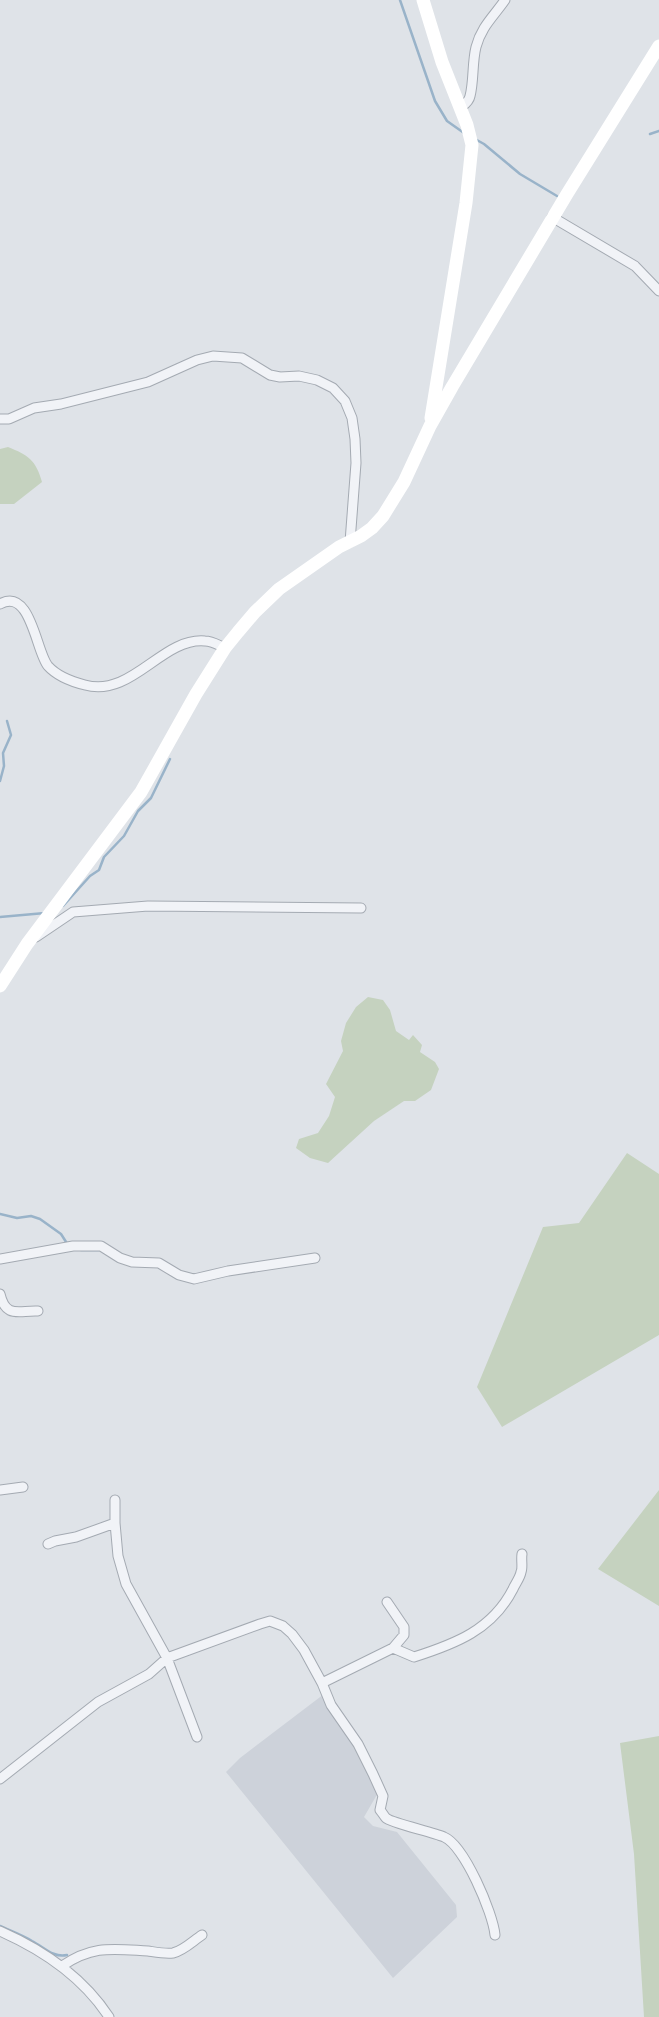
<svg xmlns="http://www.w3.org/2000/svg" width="659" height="2017" font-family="'Fira Sans',sans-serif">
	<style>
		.built { fill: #cdd2da }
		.green { fill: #c5d2bf }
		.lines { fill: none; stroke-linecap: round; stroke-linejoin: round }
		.stream { stroke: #99b3c9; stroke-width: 2.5 }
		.minor-casing { stroke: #a4aab2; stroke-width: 11 }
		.minor { stroke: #f1f3f7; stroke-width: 9 }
		.secondary { stroke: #fff; stroke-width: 13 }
	</style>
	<rect width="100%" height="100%" fill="#dfe3e8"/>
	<!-- built -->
	<path class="built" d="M328 1691 361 1744 382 1786 364 1817 373 1826 397 1832 456 1905 457 1917 393 1978 226 1772 240 1758Z"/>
	<!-- green -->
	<path class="green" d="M8 447C28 455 36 460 42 482L14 504H0V449Z
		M368 997 383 1000 390 1010 396 1031 409 1040 413 1035 422 1045 420 1052 435 1062 439 1069 431 1090 415 1101H404L374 1121 328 1163 310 1158 296 1148 299 1139 318 1133 329 1116 335 1097 326 1084 343 1051 341 1041 346 1023 356 1007Z
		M627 1153 659 1174V1335L502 1427 477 1387 543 1227 579 1223Z
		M659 1490V1606L598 1569Z
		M659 1736V2017H644L634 1854 620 1743Z"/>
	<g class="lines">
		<!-- stream -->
		<path class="stream" d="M400 0 435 101 447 121 464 133
			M650 134 659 131
			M475 139 484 144 520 174 557 196
			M0 781 4 766 3 753 11 735 7 721
			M63 906 90 876 99 870 104 857 124 836 138 811 151 798 170 759
			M0 917 45 913
			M0 1214 17 1218 31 1216 40 1219 61 1234 68 1245
			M81 1250H99
			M0 1926C11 1931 22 1935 32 1941 44 1947 53 1958 67 1955"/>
		<!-- minor casing -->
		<g class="minor-casing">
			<path id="minor" d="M460 108C464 105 469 102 470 96 474 81 472 63 476 47 481 27 494 16 505 0
				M552 217 635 266 659 291
				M0 419H9L34 408 61 404 148 382 197 360 213 356 242 358 270 375 280 377 299 376 317 380 333 388 345 401 352 418 355 439 356 463 350 542
				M0 604C31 587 36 652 48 666 57 676 73 682 85 685 132 698 162 637 205 641 212 641 218 645 225 648
				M36 937 73 912 148 906 361 908
				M0 1259 73 1246H101L120 1258 132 1262 159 1263 179 1275 194 1279 228 1271 315 1258
				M0 1294C6 1319 19 1310 38 1311
				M0 1490 23 1487
				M115 1500V1523L118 1556 126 1584 167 1658 197 1737
				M48 1544 55 1541 76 1537 115 1523
				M387 1602 404 1627V1635L393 1648
				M322 1683 393 1648 414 1657C455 1644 492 1630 513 1589 515 1584 520 1578 521 1572 523 1568 521 1560 522 1554
				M0 1779 98 1702 149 1674 167 1658 260 1624 270 1621 283 1626 292 1634 304 1650 322 1683 331 1705 358 1744 373 1774 383 1796 380 1810C382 1812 384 1816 386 1818 391 1823 433 1832 444 1837 464 1845 493 1913 495 1935
				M0 1931C43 1950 83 1977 109 2017
				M62 1966C93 1945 112 1949 148 1951 155 1952 165 1954 173 1953 183 1951 193 1941 202 1935"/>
		</g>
		<!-- minor -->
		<use href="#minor" class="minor"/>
		<!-- secondary -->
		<path class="secondary" d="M423 0 442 62 467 125 472 145 466 203 431 418
			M0 986 27 944 141 792 196 694 225 648 238 632 255 612 279 589 339 547 361 536 372 528 383 516 404 482 430 426 452 387 567 194 659 46"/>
	</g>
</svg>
